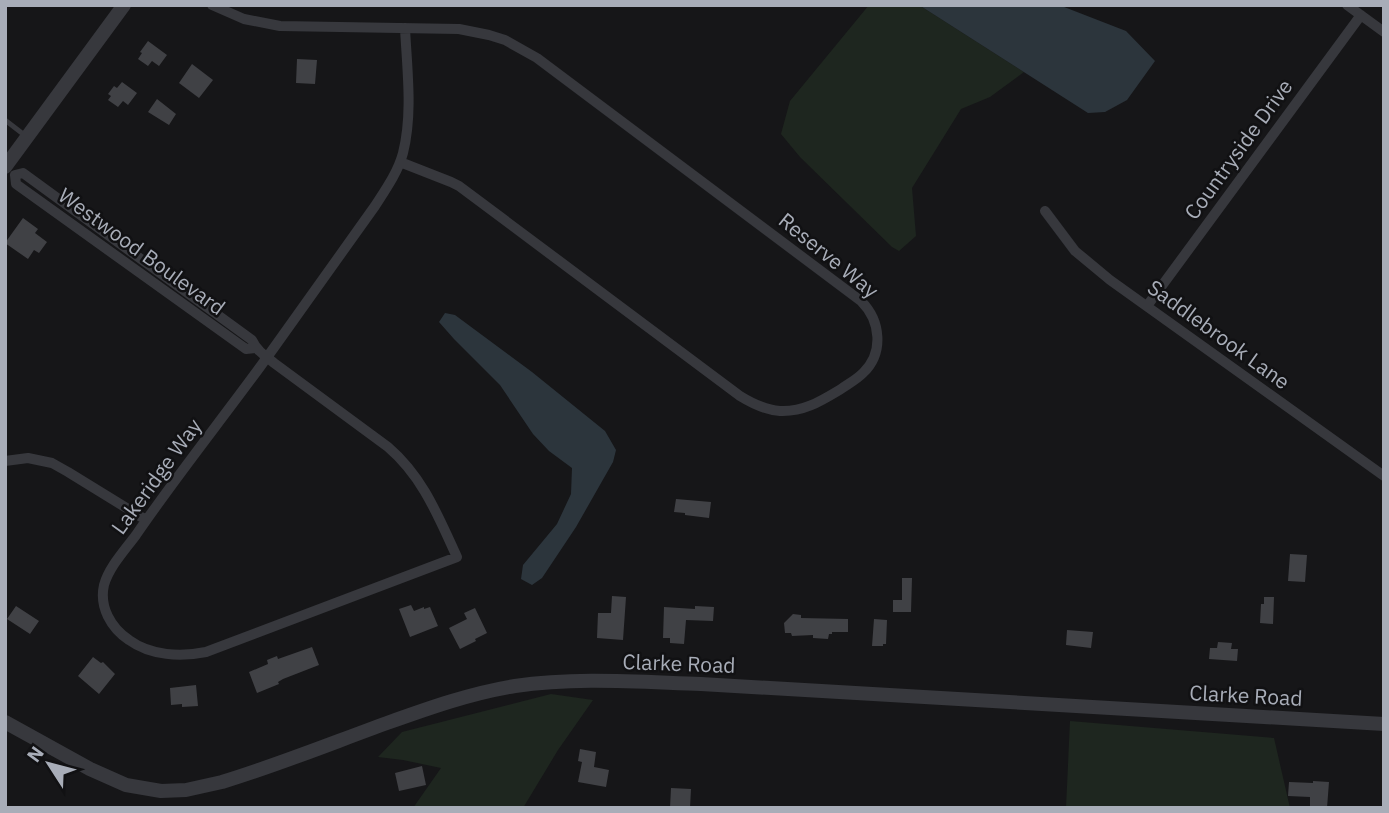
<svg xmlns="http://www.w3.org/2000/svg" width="1389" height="813" font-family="'IBM Plex Sans',sans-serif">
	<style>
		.green { fill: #1e261f }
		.water { fill: #2c353c }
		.building { fill: #404145 }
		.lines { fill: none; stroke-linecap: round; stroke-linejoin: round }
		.service { stroke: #37383d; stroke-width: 5 }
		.minor { stroke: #37383d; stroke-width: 10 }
		.tertiary { stroke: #37383d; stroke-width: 14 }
		.labels { text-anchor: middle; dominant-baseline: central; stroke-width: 5; stroke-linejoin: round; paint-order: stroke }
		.street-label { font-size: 21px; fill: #a8adb8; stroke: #111113 }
	</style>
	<rect width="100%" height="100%" fill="#161618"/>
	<!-- green -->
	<path class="green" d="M869 5H919L1024 72 990 97 961 109 912 188 916 236 899 251 892 247 800 157 781 134 790 101Z
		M551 694 593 700 558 750 523 808H413L441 768 403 760 378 757 402 732Z
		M1070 721 1274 738 1290 808H1066Z"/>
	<!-- water -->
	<path class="water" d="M919 5H1059L1126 31 1155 61 1127 100 1105 112 1088 113Z
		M445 313 455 315 532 372 605 431 616 450 613 462 576 527 542 578 532 585 521 579 523 565 557 524 571 494 572 468 549 451 533 434 500 385 454 339 439 322Z"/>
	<!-- building -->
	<path class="building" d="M148 41 167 55 159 66 152 61 148 66 138 59 142 53 140 52Z
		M297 59 317 60 315 84 296 83Z
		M192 64 213 80 199 98 179 83Z
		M122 82 137 93 128 105 123 101 118 107 108 100 111 96 108 94 114 86 117 88Z
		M157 99 176 114 169 125 148 112Z
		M23 218 38 229 35 233 47 242 39 253 34 250 28 259 5 243Z
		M676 499 711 502 709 518 685 515V513L674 512Z
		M1290 554 1307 555 1305 582 1288 581Z
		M902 578H912L911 612H893V600H902Z
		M612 596 626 597 623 640 597 638 598 613H611Z
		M1264 597H1274L1273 624 1260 623 1261 604H1264Z
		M411 605 414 611 424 607V609L430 607 438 626 410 637 399 609Z
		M16 606 39 621 30 634 7 619Z
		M695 606 714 607 713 621 686 620 684 644 670 643V638H663L664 607 695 609Z
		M475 608 487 633 475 639 476 641 460 649 449 628 467 619 464 613Z
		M793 614 801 615V618L848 619V632H832V634H829L828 639 813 638V635L792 636 791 633H785L784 623Z
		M874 619 887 620 886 644H883V646H872Z
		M1067 630 1093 632 1091 648 1066 645Z
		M1218 642 1232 643 1231 649H1238L1237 661 1209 659 1210 648H1217Z
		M312 647 319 665 283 679 278 682 279 684 257 693 249 672 268 664 267 660 277 656 278 659Z
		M93 657 101 663 103 662 115 674 99 694 78 676Z
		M196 685 198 706 182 707V704L171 705 170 688Z
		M580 749 596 752 594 767 609 770 606 787 578 782 582 762 578 761Z
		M422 766 426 785 399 791 395 773Z
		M1313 781 1329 782 1327 808H1310V797L1288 796 1289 782 1313 783Z
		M671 788 691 789 690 808H670Z"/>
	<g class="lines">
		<!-- service -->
		<path class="service" d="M5 120 27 137"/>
		<!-- minor -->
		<path class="minor" d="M212 5 244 19 280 26 459 29 489 35 505 40 537 58 861 301C881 321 884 353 863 373 856 380 848 384 841 389 821 401 804 412 780 411 765 410 753 404 740 396L459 186 451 182 400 162
			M1347 5 1384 32
			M1045 211 1075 251 1110 280 1384 476
			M1147 306 1361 15
			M255 348 246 349 16 184 15 175 23 173 252 340C257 351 265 356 274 363L388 447C423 477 438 516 457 557L206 652C181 657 151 656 129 640 111 628 99 607 104 585 109 567 125 550 136 535 175 478 219 423 260 367L273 349 375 206C386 189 398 172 403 153 413 113 407 69 405 28
			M5 461 28 458 52 463 68 472 146 520"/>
		<!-- tertiary -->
		<path class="tertiary" d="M5 167 124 5
			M5 722 90 769 126 785 161 791 186 790 222 782C278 765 332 743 387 723 429 708 471 693 515 686 576 677 639 682 701 684L1384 724"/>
	</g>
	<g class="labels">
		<!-- street labels -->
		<g class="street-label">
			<text transform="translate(1238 149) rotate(-54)">Countryside Drive</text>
			<text transform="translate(142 251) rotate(36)">Westwood Boulevard</text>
			<text transform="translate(829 255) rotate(39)">Reserve Way</text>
			<text transform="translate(1219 334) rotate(36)">Saddlebrook Lane</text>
			<text transform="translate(156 476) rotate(-54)">Lakeridge Way</text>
			<text transform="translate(679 663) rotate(2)">Clarke Road</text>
			<text transform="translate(1246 695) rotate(3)">Clarke Road</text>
		</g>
	</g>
	<!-- border -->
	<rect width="1389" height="813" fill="none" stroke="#a8adb8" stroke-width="14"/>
	<!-- north arrow -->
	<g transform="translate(49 764) rotate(306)" stroke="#111113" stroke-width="5" paint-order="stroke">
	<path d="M0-5L12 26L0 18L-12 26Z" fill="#a8adb8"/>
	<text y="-10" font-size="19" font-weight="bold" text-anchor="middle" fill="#a8adb8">N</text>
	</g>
</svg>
